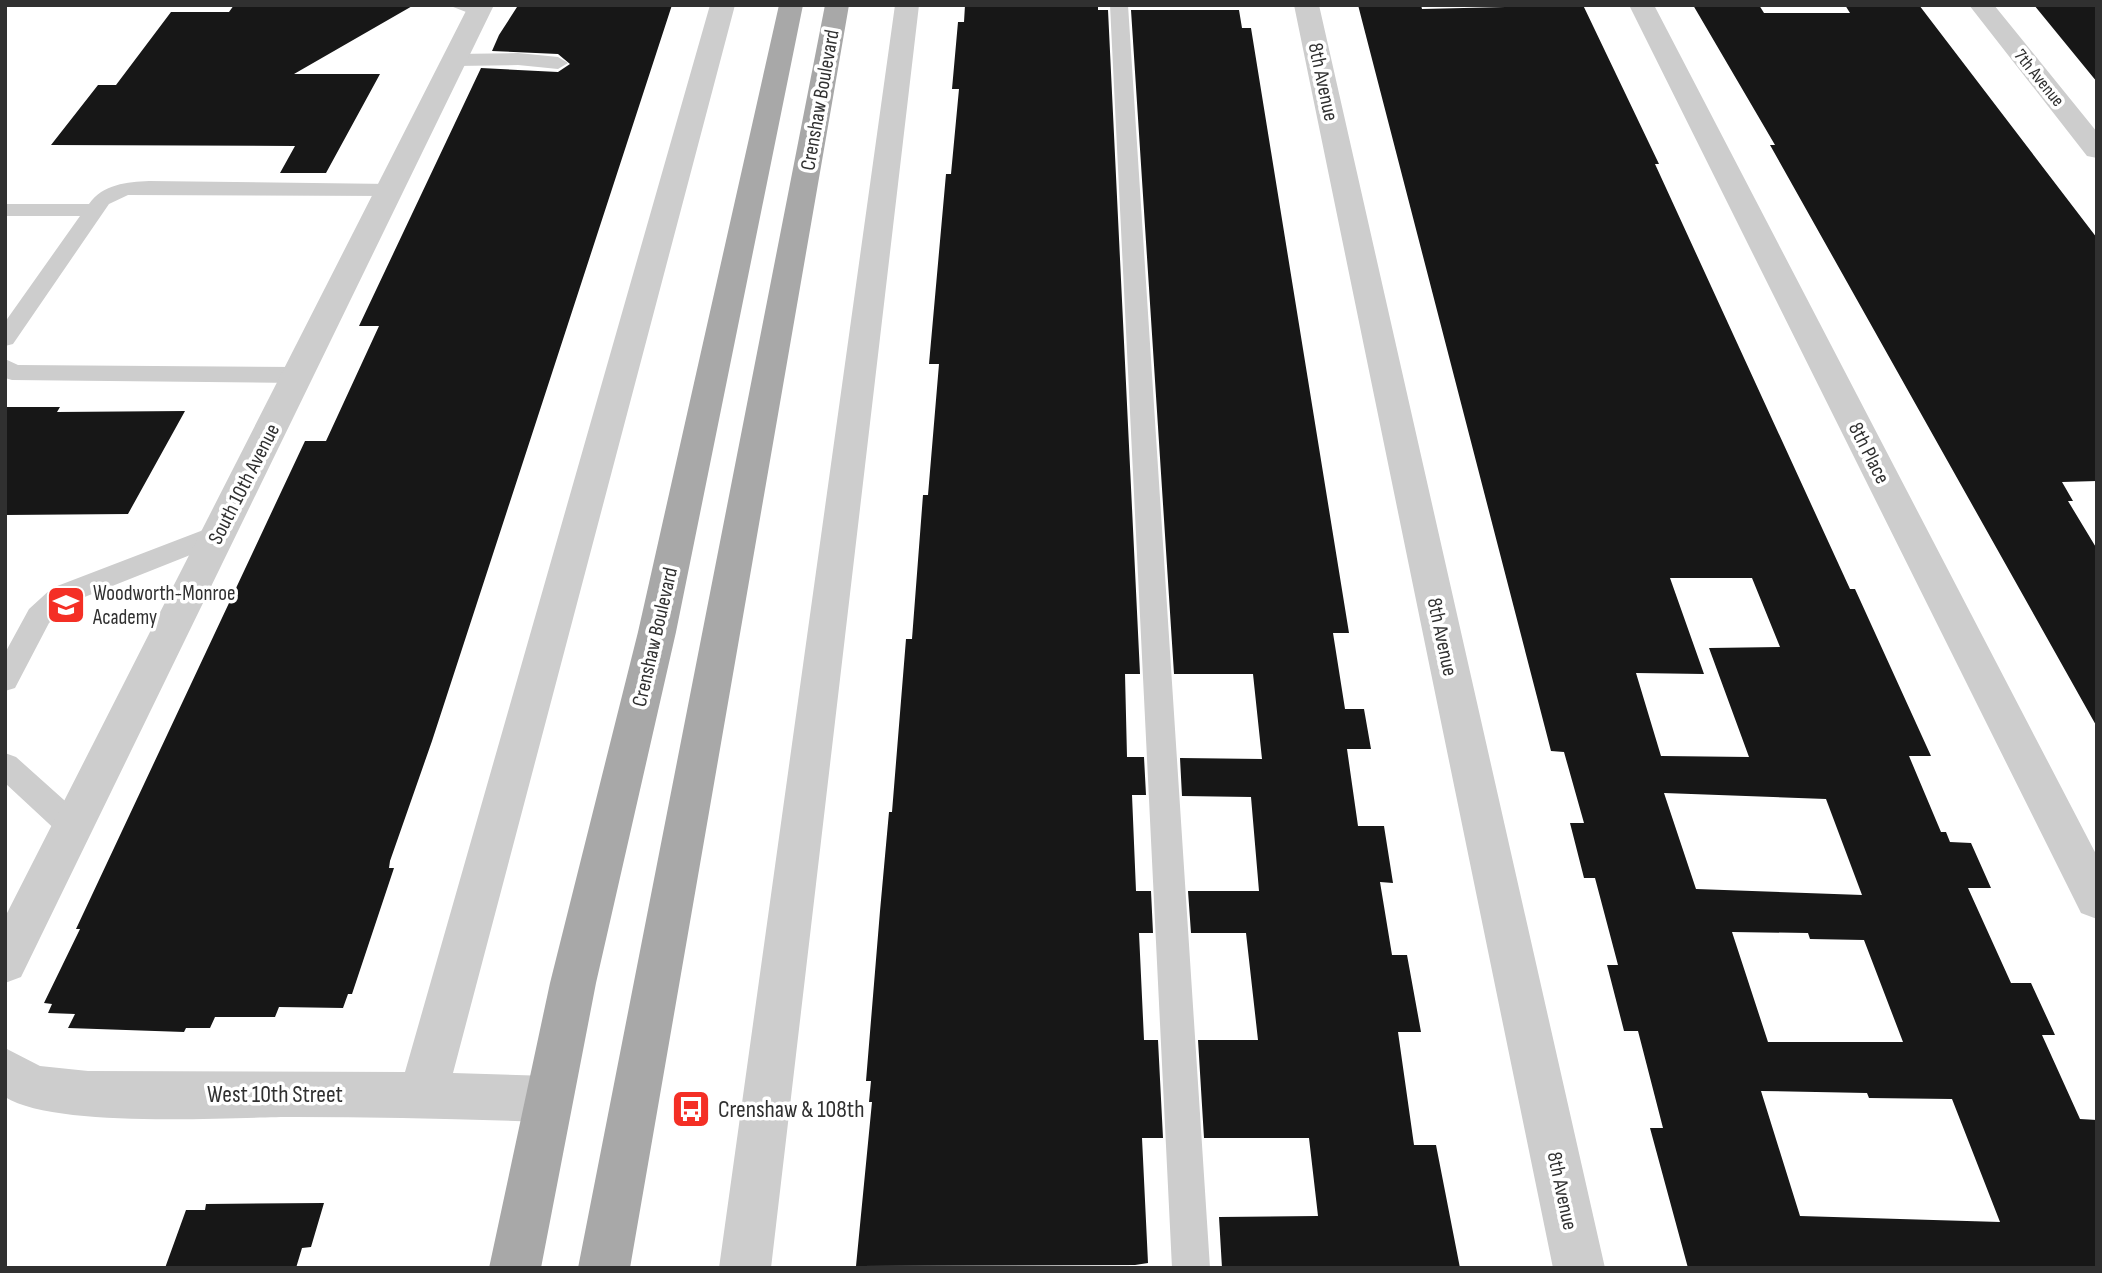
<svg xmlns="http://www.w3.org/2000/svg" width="2102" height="1273" font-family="'Sofia Sans Condensed',sans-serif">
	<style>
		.building { fill: #171717; fill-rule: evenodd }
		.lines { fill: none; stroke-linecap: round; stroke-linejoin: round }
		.lane { fill: #cdcdcd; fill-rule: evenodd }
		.street { fill: #cdcdcd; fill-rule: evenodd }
		.primary { fill: #a8a8a8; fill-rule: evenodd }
		.labels { text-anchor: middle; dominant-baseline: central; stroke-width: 7; stroke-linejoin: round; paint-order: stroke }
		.far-street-label { font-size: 18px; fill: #303030; stroke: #fff }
		.street-label { font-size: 21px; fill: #303030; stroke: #fff }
		.poi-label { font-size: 21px; fill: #303030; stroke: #fff; text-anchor: start }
		.near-street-label { font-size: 24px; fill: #303030; stroke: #fff }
		.near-poi-label { font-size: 24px; fill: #303030; stroke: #fff; text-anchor: start }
	</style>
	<rect width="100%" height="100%" fill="#fff"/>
	<!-- building -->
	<path class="building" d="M234 5H414L294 74H380L326 173H280L295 146 51 145 98 85H116L171 12H229Z
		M672 5 432 741 390 861 389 868H394L352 994H348L343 1008 279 1007 275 1017H215L210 1028H186L184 1032 68 1028 75 1014 48 1013 52 1004 44 1003 80 929H76L305 441H326L379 326H359L481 68 558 72 570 64 558 54 492 51 499 35 517 7Z
		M965 5H1098V10H1108L1140 674H1125L1127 757H1144L1146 795H1132L1136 891H1151L1153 933H1139L1144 1040H1158L1163 1138H1142L1148 1263 1135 1265 856 1266 872 1102H869L871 1081H866L880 911 889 812H892L906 639H912L923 495H928L939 364H929L946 174H951L959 89H952L958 22H964Z
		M1358 5H1421L1422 9 1583 5 1659 164H1655L1850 589H1855L1931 756H1909L1941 832H1946L1950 842 1971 843 1991 888H1968L2011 983H2031L2055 1035H2042L2080 1119 2097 1120V1268H1688L1650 1128H1663L1638 1031H1624L1607 965H1618L1595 878H1584L1570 823H1584L1564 752 1551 751ZM1670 578H1752L1780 647 1709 648 1749 757 1661 756 1636 673 1704 674ZM1664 793 1826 799 1862 895 1696 889ZM1732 932 1808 933 1810 939 1864 940 1903 1042H1768ZM1761 1091 1867 1093 1869 1098 1952 1099 2000 1222 1800 1216Z
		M1693 5H1759L1764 13H1850L1845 5H1919L2097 238V481L2062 482 2073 501H2068L2097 549V727L1770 145H1775Z
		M2034 5H2097V82Z
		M1131 10H1239L1242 28H1251L1349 633H1333L1345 709H1364L1371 749H1347L1358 826H1384L1393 883 1380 882 1392 955H1407L1421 1032H1398L1414 1145H1436L1460 1268H1222L1219 1217 1318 1216 1309 1138H1204L1198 1040H1258L1246 933H1191L1188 891H1259L1251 797 1182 796 1180 758 1262 759 1253 674H1174Z
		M5 407H60L57 412 185 411 128 514 5 515Z
		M324 1203 311 1247 302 1248 296 1268H165L186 1210H205L206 1204Z"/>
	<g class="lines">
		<!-- lane -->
		<path class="lane" d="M448 5H476L488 12 479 17Z
			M1110 5H1128L1210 1268H1172Z
			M518 53 558 57 568 63 558 69 518 65 455 66 446 60 455 54Z
			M149 181 391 184 402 190 391 196 128 195 109 204 13 344 5 346V322L80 216H5V204H89C103 184 127 182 149 181Z
			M5 359 18 365 298 367 306 370 310 375 306 380 298 383 12 380 5 378Z
			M219 524 228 526 232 533 228 540 72 602 49 623 15 688 5 691V653L29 609 52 588Z
			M5 753 16 757 83 817 87 826 83 835 72 839 61 835 5 783Z"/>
		<!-- street -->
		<path class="street" d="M469 5H494L21 977 5 983V917Z
			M710 5H735L453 1073 549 1076 566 1083 573 1099 566 1115 549 1122C464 1119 379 1117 294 1117 228 1117 56 1129 5 1097V1048L40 1066 88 1071 405 1072Z
			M895 5H919L771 1268H719Z
			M1294 5H1319L1605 1268H1553Z
			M1629 5H1654L2097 856V919L2081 913Z
			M1969 5H1994L2097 132V158L2087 156Z"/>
		<!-- primary -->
		<path class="primary" d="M779 5H803L676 632 596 983 541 1268H489L550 983 638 632Z
			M825 5H849L630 1268H578Z"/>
	</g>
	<!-- icons -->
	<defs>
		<g id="school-square" transform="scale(2.0125)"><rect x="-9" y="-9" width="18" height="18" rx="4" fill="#f42f25" stroke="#fff"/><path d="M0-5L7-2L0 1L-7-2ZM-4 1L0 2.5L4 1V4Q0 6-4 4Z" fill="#fff"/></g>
		<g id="bus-square" transform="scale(2.0125)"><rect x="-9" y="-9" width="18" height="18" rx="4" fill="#f42f25" stroke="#fff"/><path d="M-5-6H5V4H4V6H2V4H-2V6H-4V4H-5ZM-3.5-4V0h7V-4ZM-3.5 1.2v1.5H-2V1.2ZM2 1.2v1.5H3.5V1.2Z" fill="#fff"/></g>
	</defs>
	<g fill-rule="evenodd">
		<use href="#school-square" x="66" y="605"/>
		<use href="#bus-square" x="691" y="1109"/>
	</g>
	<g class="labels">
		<!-- far-street labels -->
		<g class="far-street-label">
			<text transform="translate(2039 78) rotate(51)">7th Avenue</text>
		</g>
		<!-- street labels -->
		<g class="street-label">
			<text transform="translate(1323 82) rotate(78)">8th Avenue</text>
			<text transform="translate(820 100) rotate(-80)">Crenshaw Boulevard</text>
			<text transform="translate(1869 453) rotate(63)">8th Place</text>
			<text transform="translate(244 484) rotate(-63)">South 10th Avenue</text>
			<text transform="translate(655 637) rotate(-77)">Crenshaw Boulevard</text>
			<text transform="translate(1442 637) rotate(78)">8th Avenue</text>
			<text transform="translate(1562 1191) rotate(78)">8th Avenue</text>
		</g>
		<!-- poi labels -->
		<g class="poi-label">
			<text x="93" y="593">Woodworth-Monroe<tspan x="93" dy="24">Academy</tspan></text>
		</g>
		<!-- near-street labels -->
		<g class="near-street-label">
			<text x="275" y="1094">West 10th Street</text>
		</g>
		<!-- near-poi labels -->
		<g class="near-poi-label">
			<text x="718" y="1109">Crenshaw &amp; 108th</text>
		</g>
	</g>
	<!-- border -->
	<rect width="2102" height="1273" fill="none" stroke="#303030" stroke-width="14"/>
</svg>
